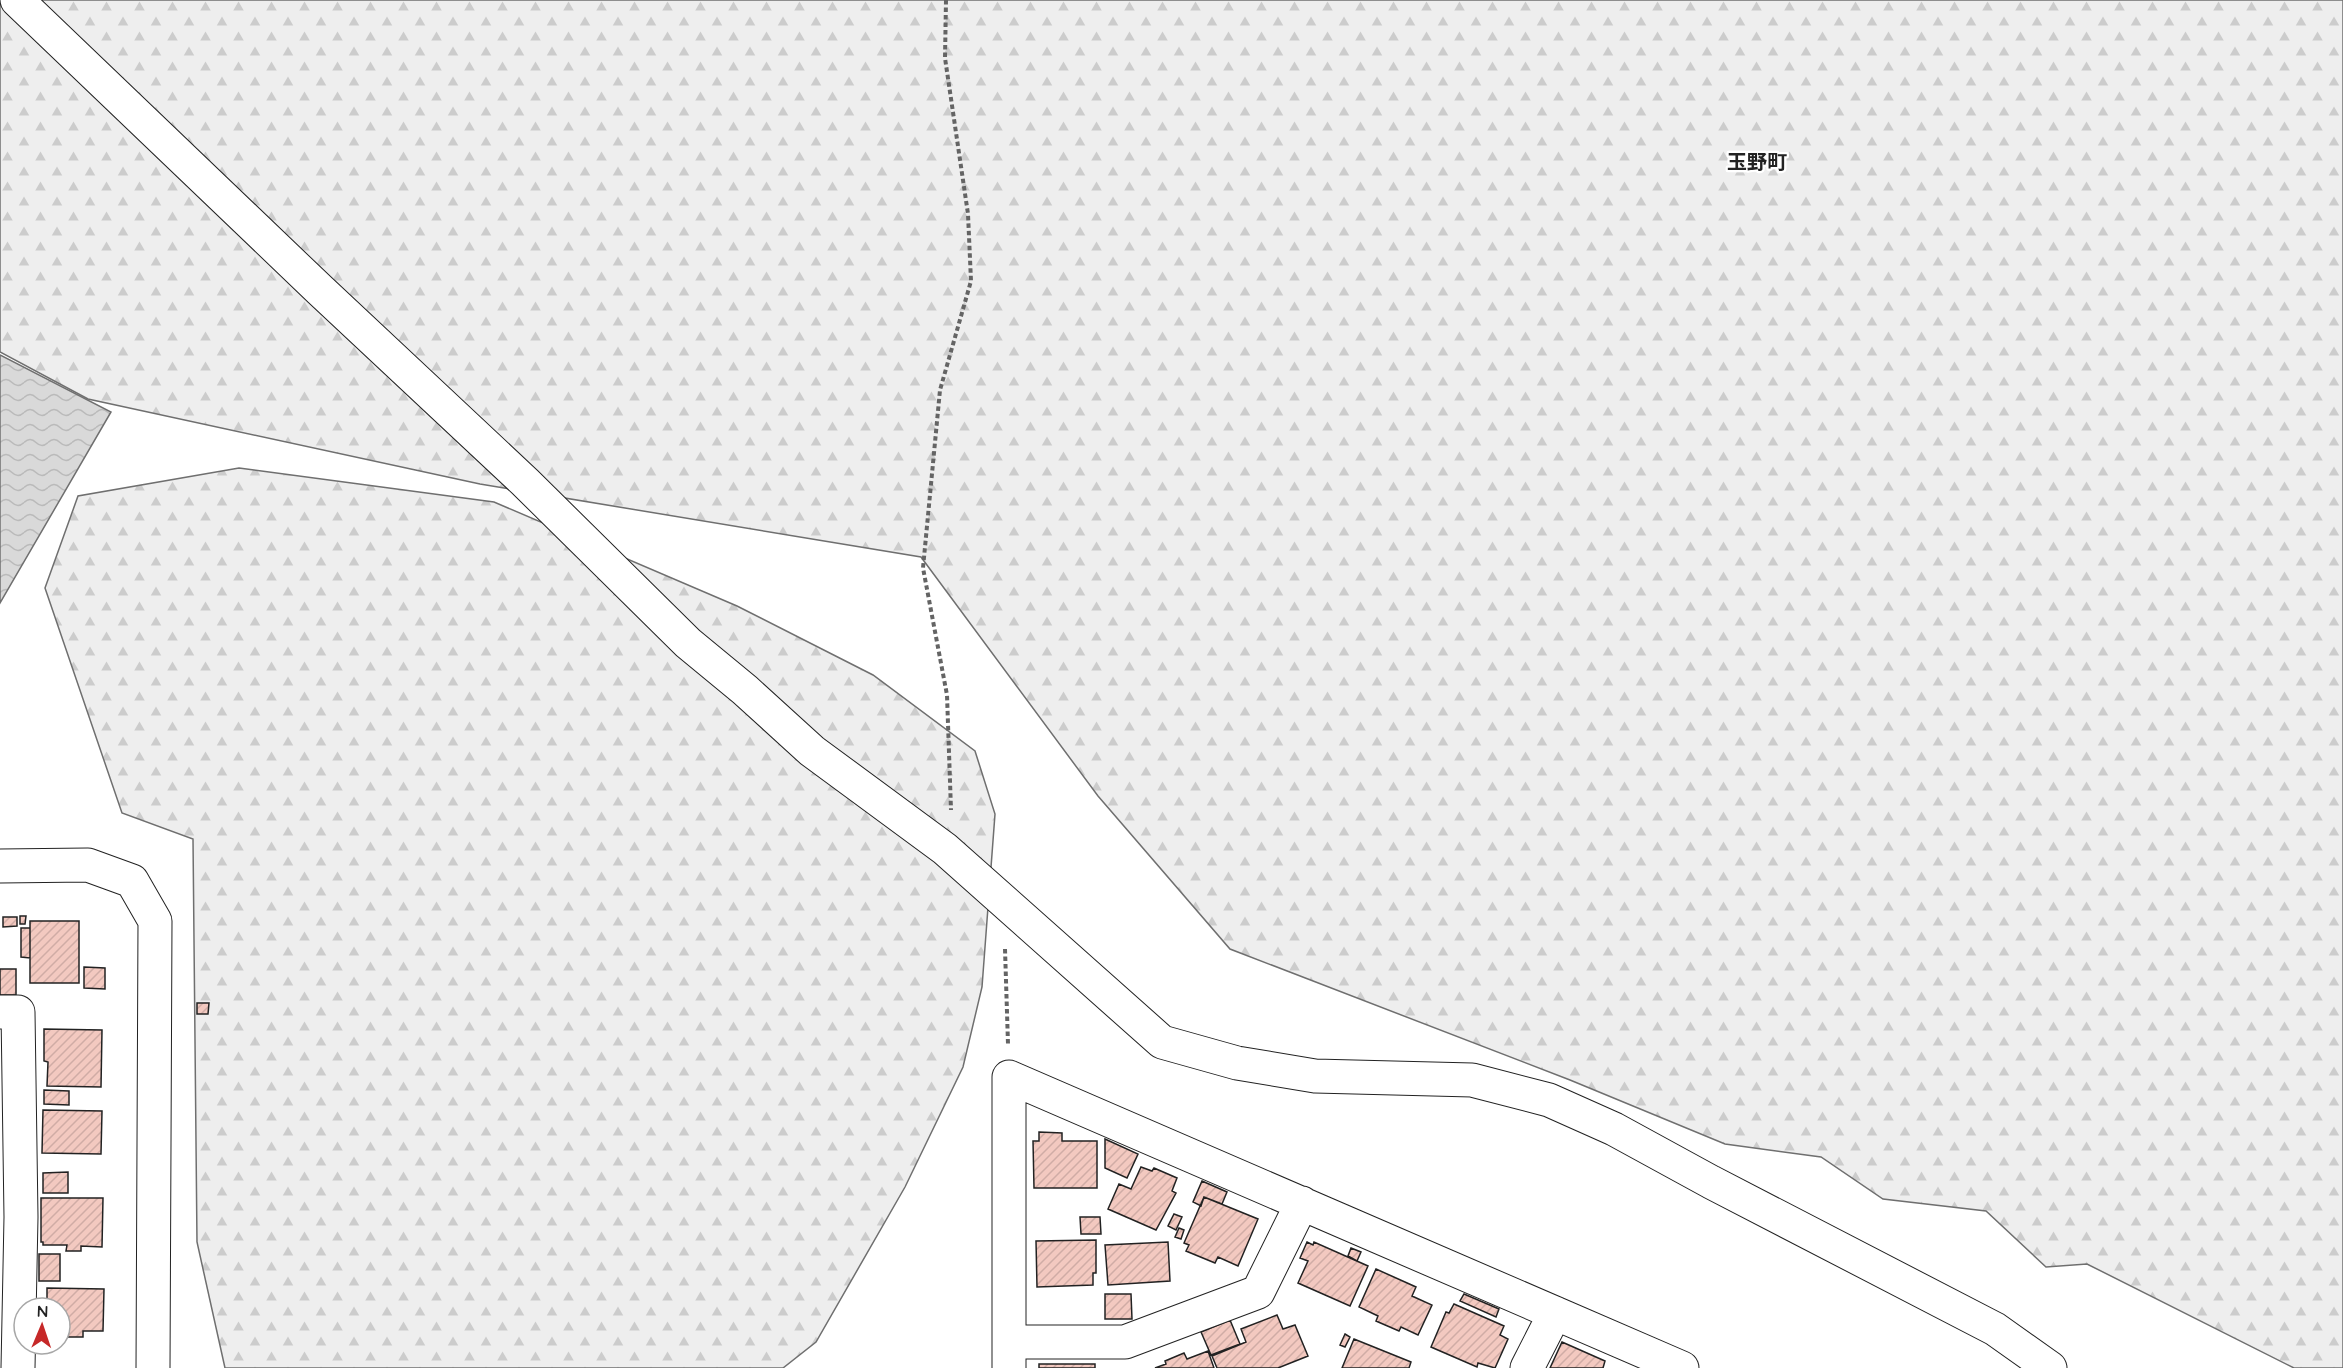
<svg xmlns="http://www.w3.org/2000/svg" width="2343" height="1368" font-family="Quicksand,'Noto Sans JP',sans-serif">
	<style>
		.forest { fill: url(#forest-firs); stroke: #6f6f6f; stroke-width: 1.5 }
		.water { fill: url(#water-waves); stroke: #6f6f6f; stroke-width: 1.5 }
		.building { fill: url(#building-hatch); stroke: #222; stroke-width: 1.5 }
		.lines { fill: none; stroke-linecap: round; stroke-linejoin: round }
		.minor-casing { stroke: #222; stroke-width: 35 }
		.tertiary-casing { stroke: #222; stroke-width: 35 }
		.path { stroke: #646464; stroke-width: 4; stroke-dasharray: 4.5 3; stroke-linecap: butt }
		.minor { stroke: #fff; stroke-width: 33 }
		.tertiary { stroke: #fff; stroke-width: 33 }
		.labels { text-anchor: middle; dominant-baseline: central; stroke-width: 4.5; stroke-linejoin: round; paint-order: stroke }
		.quarter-label { font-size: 20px; font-weight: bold; fill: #222; stroke: #fff }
	</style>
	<defs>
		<pattern id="forest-firs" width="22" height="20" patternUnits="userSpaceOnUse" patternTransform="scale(1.5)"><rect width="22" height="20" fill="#eee"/><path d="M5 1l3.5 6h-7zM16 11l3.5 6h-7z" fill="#ccc"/></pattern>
		<pattern id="water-waves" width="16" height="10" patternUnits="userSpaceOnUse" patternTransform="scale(1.5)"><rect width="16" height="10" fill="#d9d9d9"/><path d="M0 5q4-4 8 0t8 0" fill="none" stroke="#bababa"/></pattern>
		<pattern id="building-hatch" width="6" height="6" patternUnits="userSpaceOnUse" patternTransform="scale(1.5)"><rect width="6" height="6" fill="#f3c9c0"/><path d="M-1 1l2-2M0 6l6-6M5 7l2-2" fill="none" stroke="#d0aca5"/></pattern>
	</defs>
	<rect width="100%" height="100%" fill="#fff"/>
	<!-- forest -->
	<path class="forest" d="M0 0H2343V1368H2294L2087 1264 2046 1267 1986 1211 1883 1199 1821 1157 1725 1144 1570 1080 1230 949 1098 796 921 557 480 484 88 399 0 352Z
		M239 468 494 502 737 606 873 675 975 751 995 814 982 987 963 1067 905 1187 816 1342 783 1368H225L197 1242 193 839 122 813 45 588 78 496Z"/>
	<!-- water -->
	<path class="water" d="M0 355 111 412 0 603Z"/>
	<!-- building -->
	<path class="building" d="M20 916H26L25 924H20Z
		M3 917H17V926L3 927Z
		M30 921H79V983H30Z
		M21 928H30V958L21 957Z
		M84 967 105 968V989L84 988Z
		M0 969H16V995H0Z
		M197 1003H209L208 1014H197Z
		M44 1029 102 1030 101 1087 47 1086 48 1062 44 1061Z
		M44 1090 69 1091V1105L44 1104Z
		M43 1110 102 1111 101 1154 42 1153Z
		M1039 1132 1062 1133V1141H1097V1188H1034L1033 1141H1039Z
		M1105 1139 1138 1154 1127 1178 1105 1168Z
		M1141 1167 1152 1171 1154 1168 1177 1178 1172 1191 1176 1193 1156 1230 1108 1209 1119 1184 1131 1189Z
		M68 1172V1193H43V1173Z
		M1202 1181 1227 1192 1222 1204 1204 1197 1201 1206 1193 1202Z
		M1204 1197 1258 1219 1238 1266 1218 1257 1215 1263 1186 1251 1189 1245 1184 1243Z
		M41 1198H103L102 1247 81 1246V1251H66L67 1245H43V1242H41Z
		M1174 1214 1182 1217 1176 1230 1168 1226Z
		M1080 1217H1100L1101 1234H1081Z
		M1179 1228 1184 1230 1181 1239 1175 1237Z
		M1096 1240V1273H1093V1285L1037 1287 1036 1241Z
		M1168 1242 1170 1281 1108 1285 1105 1245Z
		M1307 1242 1313 1245 1314 1242 1368 1266 1350 1306 1298 1283 1308 1261 1300 1258Z
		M1351 1248 1361 1252 1357 1261 1348 1256Z
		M39 1254H60V1281H39Z
		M1376 1269 1416 1287 1412 1296 1432 1305 1418 1335 1401 1327 1399 1331 1376 1321 1378 1316 1359 1307Z
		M47 1288 104 1289 103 1331H83V1337H60V1308H44V1305H47Z
		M1105 1294H1131L1132 1319H1105Z
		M1464 1294 1499 1309 1496 1317 1460 1301Z
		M1454 1304 1504 1326 1500 1335 1508 1339 1495 1368 1478 1363 1477 1367 1431 1347 1446 1312 1449 1313Z
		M1277 1315 1283 1329 1295 1325 1308 1356 1278 1368H1217L1212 1356 1246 1342 1241 1329Z
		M1230 1320 1240 1344 1211 1355 1201 1332Z
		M1345 1334 1350 1337 1345 1347 1340 1345Z
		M1354 1339 1411 1362 1409 1368H1342Z
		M1562 1342 1605 1361 1603 1368H1550Z
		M1208 1351 1214 1368H1155L1166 1364 1165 1361 1184 1353 1187 1359Z
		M1039 1364H1095V1368H1039Z"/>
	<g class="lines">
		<!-- minor casing -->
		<g class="minor-casing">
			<path id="minor" d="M17 0 320 290 525 482 688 643 745 690 812 751 945 849 1162 1042 1237 1063 1315 1076 1472 1080 1549 1100 1614 1129 1711 1182 1995 1329 2050 1368
				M0 1012H18L21 1217 18 1368
				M1009 1342H1125L1258 1292 1302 1203
				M1009 1368V1077L1682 1368
				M1527 1368 1555 1313"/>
		</g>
		<!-- tertiary casing -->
		<g class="tertiary-casing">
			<path id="tertiary" d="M0 866 88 865 132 881 155 921 153 1368"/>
		</g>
		<!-- path -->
		<path class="path" d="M946 0 945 58 968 214 971 281 940 390 923 568 947 695 951 810
			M1005 949 1008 1044"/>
		<!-- minor -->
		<use href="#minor" class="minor"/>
		<!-- tertiary -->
		<use href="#tertiary" class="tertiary"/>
	</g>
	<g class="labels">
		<!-- quarter labels -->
		<g class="quarter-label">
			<text x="1757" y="161">玉野町</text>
		</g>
	</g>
	<!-- north arrow -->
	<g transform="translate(42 1326) rotate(2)"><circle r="28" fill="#ffffff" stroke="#a7a7a7" stroke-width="1.5"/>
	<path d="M0-4.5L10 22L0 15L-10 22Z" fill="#c62828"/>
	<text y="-9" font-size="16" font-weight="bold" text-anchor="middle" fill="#222222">N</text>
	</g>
</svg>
